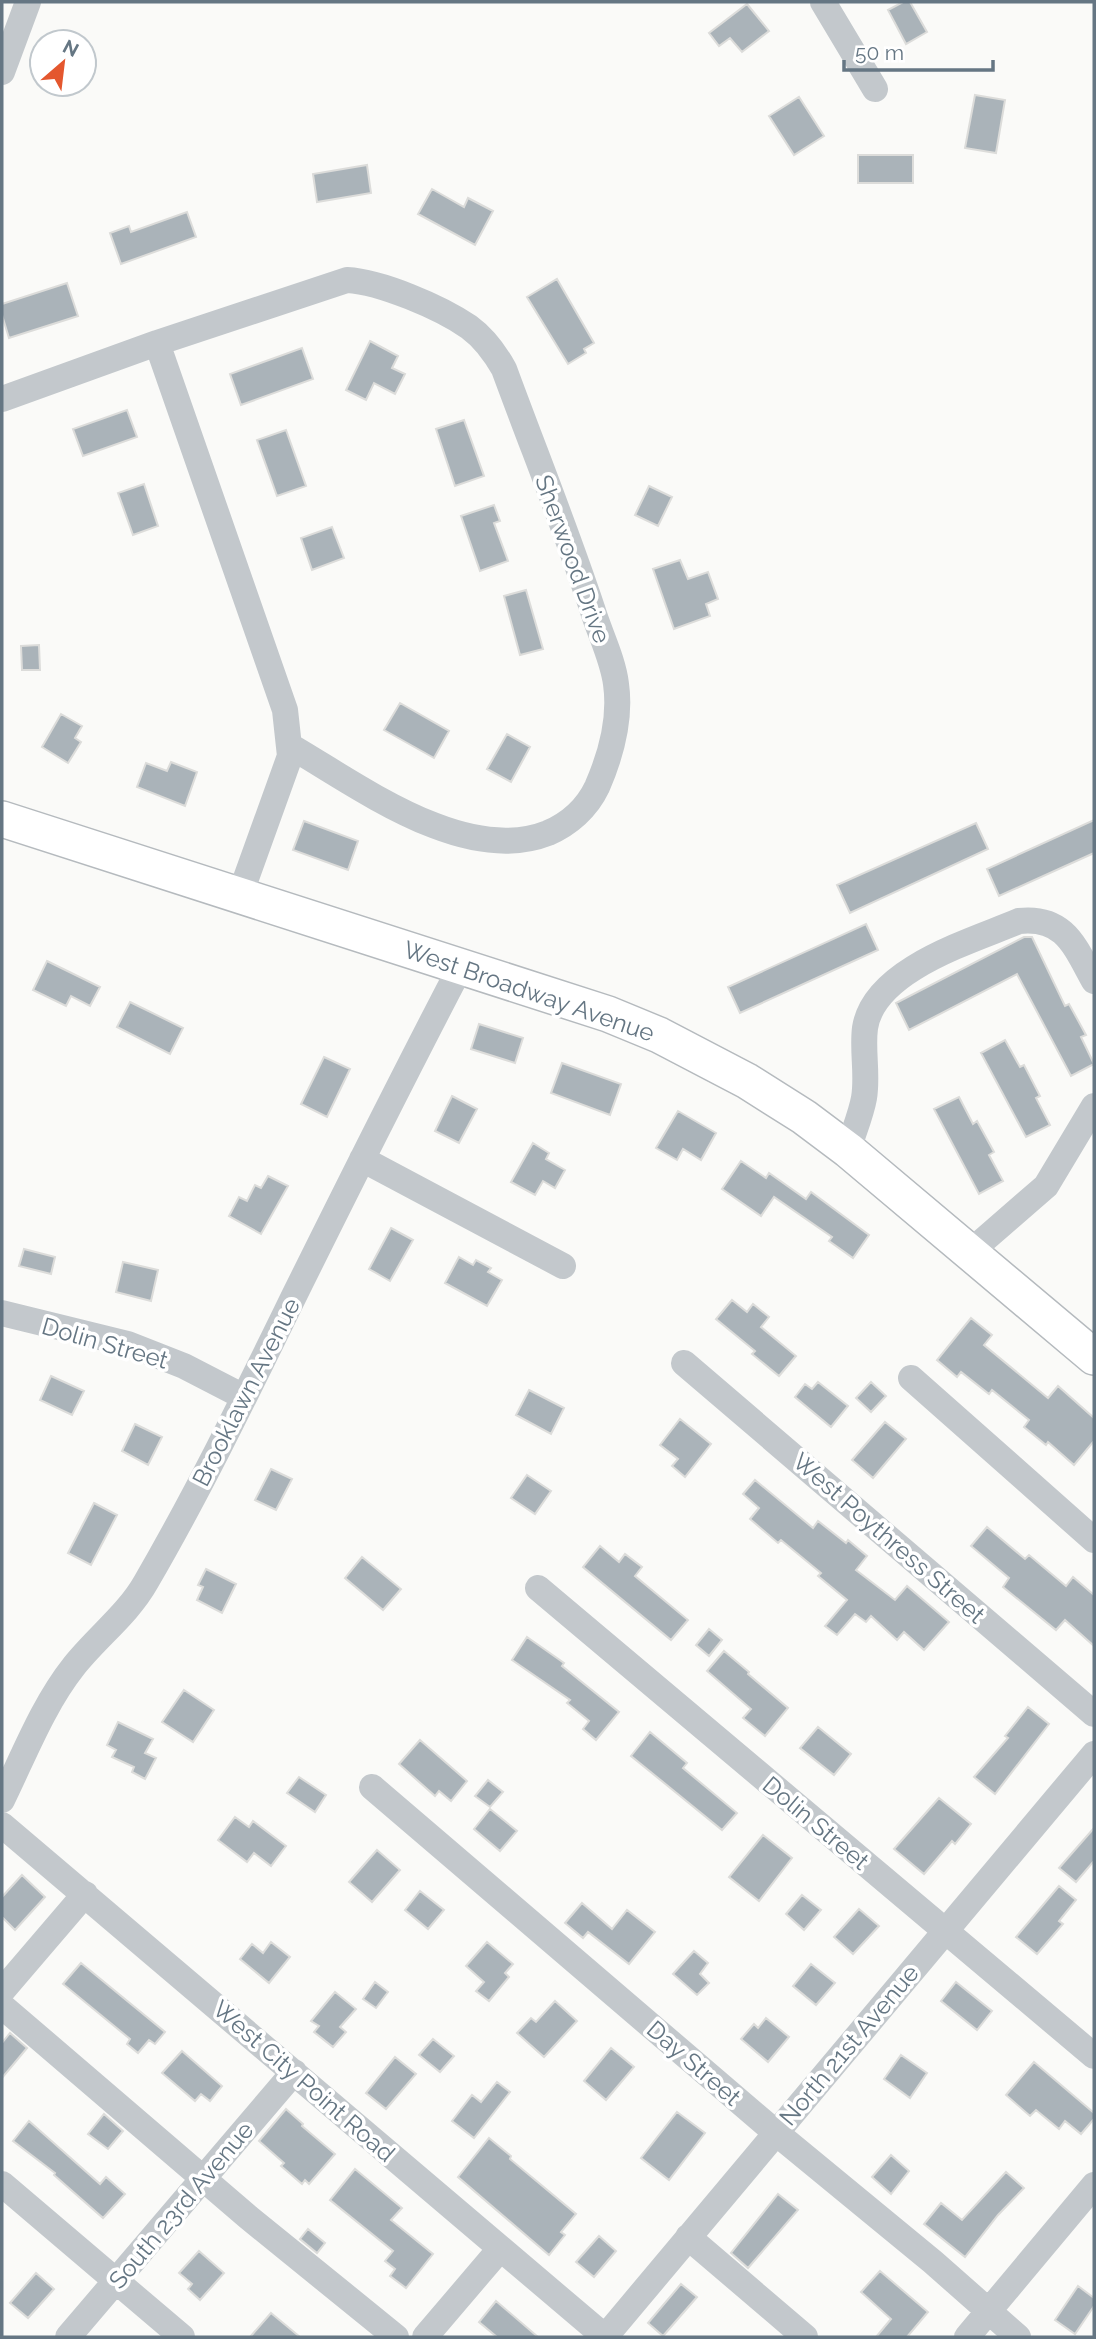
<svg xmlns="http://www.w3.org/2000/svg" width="1096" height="2339" font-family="Raleway,sans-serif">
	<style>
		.building { fill: #aab3b9; stroke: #dcdcda; stroke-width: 2 }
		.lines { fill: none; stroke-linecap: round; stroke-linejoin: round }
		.major-casing { stroke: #b5babe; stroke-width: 38 }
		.minor { stroke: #c3c8cc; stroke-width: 26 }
		.major { stroke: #fff; stroke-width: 35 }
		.labels { text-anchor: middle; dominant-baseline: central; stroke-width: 7; stroke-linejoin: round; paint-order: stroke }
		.street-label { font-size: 24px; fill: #657683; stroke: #fff }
	</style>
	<rect width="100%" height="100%" fill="#fafaf8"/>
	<!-- building -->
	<path class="building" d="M903 2H910L927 32 906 44 888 10Z
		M747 4 769 31 742 52 730 38 719 46 709 33Z
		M975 95 1005 100 996 153 965 148Z
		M799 97 824 136 794 155 769 116Z
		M858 155H913V183H858Z
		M367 165 371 193 317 202 313 174Z
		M432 189 464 207 468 198 493 211 475 245 418 214Z
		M187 212 196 237 121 264 110 233 129 226 131 232Z
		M557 279 594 343 584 349 586 353 568 364 527 297Z
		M67 283 78 316 9 338 2 315V304Z
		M370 341 398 356 392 368 405 374 395 394 374 383 366 400 346 390Z
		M302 348 313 379 241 405 230 374Z
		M127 410 137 437 83 456 73 429Z
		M464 420 484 476 455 486 436 429Z
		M286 430 306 486 277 496 257 440Z
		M144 484 158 526 133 535 118 493Z
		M649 486 672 497 658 526 635 515Z
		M494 505 500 521 494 523 508 561 480 571 461 516Z
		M332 527 344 558 312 570 301 538Z
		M680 560 688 579 708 572 718 599 706 604 710 616 674 629 653 569Z
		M526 590 543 649 520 655 504 596Z
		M39 645 40 670H22L21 646Z
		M400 703 449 731 434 758 384 730Z
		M61 714 82 726 75 738 81 742 68 763 42 747Z
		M507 734 530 747 511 782 487 769Z
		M171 762 197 772 185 806 137 787 146 763 167 771Z
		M1094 820V853L999 896 987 869Z
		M304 821 358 841 348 870 293 850Z
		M976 823 988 849 850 913 837 885Z
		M866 924 878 950 740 1013 728 987Z
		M1024 937H1032L1065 1006 1069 1004 1086 1035 1081 1037 1094 1064 1071 1076 1017 974 909 1030 896 1003Z
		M47 961 100 987 90 1006 71 996 66 1006 33 990Z
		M130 1002 183 1028 170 1054 117 1027Z
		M479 1024 523 1038 515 1063 471 1049Z
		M1005 1040 1020 1067 1024 1065 1040 1096 1036 1098 1050 1125 1026 1137 981 1053Z
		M324 1057 350 1069 327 1117 301 1104Z
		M562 1063 621 1084 610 1115 551 1093Z
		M452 1096 477 1109 459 1143 435 1131Z
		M959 1097 973 1124 977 1121 994 1152 989 1155 1003 1181 979 1194 934 1109Z
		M678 1111 716 1133 701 1160 683 1149 677 1160 656 1148Z
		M533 1143 549 1153 546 1159 565 1170 555 1188 543 1181 535 1195 511 1182Z
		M741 1161 766 1178 769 1173 806 1199 811 1192 869 1235 853 1258 829 1241 832 1237 774 1197 761 1216 722 1189Z
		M268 1176 288 1186 261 1234 229 1216 239 1197 247 1201 255 1185 261 1188Z
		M391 1228 413 1240 390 1281 369 1269Z
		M24 1249 55 1257 51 1274 19 1266Z
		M459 1257 473 1265 476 1260 491 1268 488 1272 502 1280 487 1306 445 1283Z
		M123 1262 158 1270 151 1301 116 1292Z
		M732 1300 747 1312 753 1304 769 1317 761 1327 796 1356 779 1376 752 1354 755 1351 716 1319Z
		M971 1318 992 1335 984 1345 1048 1398 1058 1386 1094 1418V1441L1074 1465 1048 1442 1046 1445 1024 1427 1029 1420 992 1390 989 1394 961 1372 957 1377 937 1360Z
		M51 1376 84 1391 72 1415 40 1400Z
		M818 1382 848 1406 831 1427 795 1397 805 1384 812 1389Z
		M871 1382 886 1396 871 1412 856 1398Z
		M529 1390 564 1408 551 1434 516 1415Z
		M680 1419 711 1444 685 1477 672 1466 678 1459 660 1445Z
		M885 1422 906 1439 873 1478 852 1460Z
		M135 1424 162 1437 148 1465 122 1451Z
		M271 1469 292 1479 276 1510 255 1500Z
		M527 1475 551 1491 535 1514 511 1498Z
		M755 1480 813 1528 818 1521 846 1543 848 1540 867 1556 856 1570 895 1600 907 1586 949 1622 924 1650 904 1632 897 1640 871 1616 866 1622 855 1614 837 1635 825 1626 847 1600 818 1576 821 1573 781 1540 778 1543 750 1519 759 1508 743 1494Z
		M94 1503 117 1515 91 1565 68 1553Z
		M987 1527 1025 1559 1029 1555 1066 1586 1073 1577 1094 1595V1646L1065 1620 1056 1630 1003 1587 1009 1578 971 1546Z
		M600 1546 619 1562 625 1554 642 1567 635 1576 688 1620 671 1640 583 1567Z
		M362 1557 401 1589 383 1610 345 1578Z
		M206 1569 236 1584 222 1613 197 1600 203 1587 198 1585Z
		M709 1629 722 1640 709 1656 696 1645Z
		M527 1637 564 1663 562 1666 619 1712 596 1740 583 1729 589 1721 567 1703 570 1700 512 1660Z
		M724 1651 749 1672 748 1674 788 1708 765 1736 743 1718 751 1709 707 1671Z
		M184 1690 214 1710 193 1742 162 1722Z
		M1028 1707 1049 1724 995 1794 974 1777 1008 1738 1005 1736Z
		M118 1722 153 1739 145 1753 156 1758 145 1779 132 1772 134 1767 112 1757 116 1750 107 1745Z
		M818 1727 851 1754 834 1775 800 1748Z
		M650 1732 687 1763 683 1768 737 1813 722 1830 631 1756Z
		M420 1740 467 1781 451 1801 439 1791 435 1796 399 1764Z
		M299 1777 326 1795 315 1812 287 1793Z
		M488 1780 503 1792 490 1807 475 1796Z
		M939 1798 971 1824 955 1844 952 1841 924 1874 894 1849Z
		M490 1809 517 1831 500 1851 474 1829Z
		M235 1817 249 1827 253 1821 286 1846 271 1866 254 1853 247 1862 218 1840Z
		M1094 1828V1861L1076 1882 1059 1868Z
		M763 1835 792 1858 759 1901 729 1877Z
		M377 1850 400 1870 372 1902 349 1882Z
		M22 1875 45 1897 15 1930 2 1917V1897Z
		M1059 1886 1076 1900 1059 1921 1063 1924 1037 1954 1016 1937Z
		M420 1891 444 1910 428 1929 405 1910Z
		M802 1895 821 1910 804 1930 786 1914Z
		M582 1903 612 1929 627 1910 655 1932 629 1964 588 1932 583 1938 565 1923Z
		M859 1909 879 1926 853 1954 834 1937Z
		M271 1942 290 1957 269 1983 240 1959 252 1944 263 1953Z
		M487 1942 513 1964 505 1973 509 1977 489 2001 476 1991 484 1982 466 1966Z
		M694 1951 708 1963 700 1974 709 1983 697 1995 673 1974Z
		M81 1963 165 2032 155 2044 149 2040 138 2053 127 2044 130 2039 63 1984Z
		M811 1964 835 1983 816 2005 793 1986Z
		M375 1982 388 1992 376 2008 363 1999Z
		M956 1982 992 2011 977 2030 941 2001Z
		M335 1992 356 2009 340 2027 346 2032 333 2047 314 2032 319 2026 311 2021Z
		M555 2001 577 2021 544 2057 517 2033 531 2018 536 2022Z
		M766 2018 789 2037 768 2062 741 2039 754 2024 758 2028Z
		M10 2033 27 2048 2 2078V2043Z
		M433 2039 454 2056 440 2072 419 2055Z
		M611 2048 634 2067 606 2100 584 2081Z
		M182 2051 222 2086 210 2101 201 2094 195 2101 162 2073Z
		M901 2055 927 2073 910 2098 884 2079Z
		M395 2057 416 2074 386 2109 366 2093Z
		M1034 2062 1094 2113V2119L1081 2134 1065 2121 1059 2129 1036 2110 1030 2116 1006 2095Z
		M497 2082 510 2092 474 2138 452 2121 472 2095 481 2102Z
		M286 2109 303 2124 302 2126 335 2154 309 2184 305 2180 302 2184 281 2166 284 2163 259 2141Z
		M677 2112 705 2133 669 2180 641 2158Z
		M104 2114 123 2131 108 2149 88 2134Z
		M29 2121 100 2184 106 2177 125 2194 103 2218 54 2175 55 2173 13 2141Z
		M489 2138 511 2156 510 2159 576 2214 561 2232 565 2235 549 2255 458 2177Z
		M891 2155 909 2171 891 2194 872 2177Z
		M355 2169 402 2208 391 2220 433 2254 406 2288 390 2276 395 2269 385 2261 393 2251 330 2200Z
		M1006 2172 1024 2188 998 2215 965 2257 924 2224 941 2203 962 2220Z
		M778 2194 798 2210 748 2268 731 2253Z
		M308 2229 325 2243 317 2253 300 2239Z
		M599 2236 616 2251 594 2277 576 2262Z
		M199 2251 224 2273 200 2300 188 2289 192 2284 179 2273Z
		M880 2271 928 2312 907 2337H876L891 2319 861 2292Z
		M36 2273 54 2289 28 2318 10 2303Z
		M681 2284 697 2297 663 2336 648 2323Z
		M1078 2286 1094 2298V2306L1075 2334 1055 2320Z
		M496 2301 538 2337H497L479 2322Z
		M271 2313 300 2337H250Z"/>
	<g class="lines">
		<!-- major casing -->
		<g class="major-casing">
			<path id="major" d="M2 819 608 1014 659 1035 747 1081 804 1117 848 1150 1094 1357"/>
		</g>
		<!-- minor -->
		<path class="minor" d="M823 2 875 89
			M2 72 28 2
			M157 343 285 710 290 756 240 895
			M2 399 157 343 347 280C381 282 440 307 469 327 484 338 495 353 504 369 533 448 565 527 592 608 599 632 613 659 616 684 621 719 611 755 597 787 587 808 569 824 548 833 465 866 359 786 290 746
			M848 1150C853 1133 861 1115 864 1098 868 1075 862 1051 865 1028 874 969 972 941 1019 921 1065 916 1075 947 1094 981
			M362 1159 563 1266
			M970 1252 1046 1186 1094 1106
			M2 1313 128 1344 184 1366 244 1397
			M684 1363 1094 1714
			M911 1378 1094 1540
			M538 1588 1094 2056
			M372 1787 775 2132 933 2262 1018 2337
			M2 1800C24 1755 43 1705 74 1666 97 1637 128 1614 146 1582 200 1489 247 1392 294 1296 349 1185 404 1075 461 966
			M2 1825 605 2337 1094 1754
			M2 1991 85 1894
			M2 2006 248 2217 396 2337
			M2 2184 182 2337
			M688 2237 805 2337
			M68 2337 294 2072
			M425 2337 500 2249
			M967 2337 1094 2185"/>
		<!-- major -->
		<use href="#major" class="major"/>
	</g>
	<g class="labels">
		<!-- street labels -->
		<g class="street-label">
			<text transform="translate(573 559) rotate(70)">Sherwood Drive</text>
			<text transform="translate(529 991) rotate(19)">West Broadway Avenue</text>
			<text transform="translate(105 1343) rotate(16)">Dolin Street</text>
			<text transform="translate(246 1392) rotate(-63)">Brooklawn Avenue</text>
			<text transform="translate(889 1538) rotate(41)">West Poythress Street</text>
			<text transform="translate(816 1823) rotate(40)">Dolin Street</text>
			<text transform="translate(849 2045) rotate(-50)">North 21st Avenue</text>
			<text transform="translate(694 2063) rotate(41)">Day Street</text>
			<text transform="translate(304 2081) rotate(41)">West City Point Road</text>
			<text transform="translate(181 2205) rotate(-50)">South 23rd Avenue</text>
		</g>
	</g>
	<!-- border -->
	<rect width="1096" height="2339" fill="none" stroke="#657683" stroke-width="7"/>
	<!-- north arrow -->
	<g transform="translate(63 63) rotate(28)"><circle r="33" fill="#ffffff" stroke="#c1c8cd" stroke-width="2"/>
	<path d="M0-5L12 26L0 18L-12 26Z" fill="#e4572e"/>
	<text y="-10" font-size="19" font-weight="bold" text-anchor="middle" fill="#657683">N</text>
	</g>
	<!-- scale -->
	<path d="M844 60v10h149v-10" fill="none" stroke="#657683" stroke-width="3.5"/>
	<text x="855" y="60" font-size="21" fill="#657683" stroke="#ffffff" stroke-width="5" paint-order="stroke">50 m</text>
</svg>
